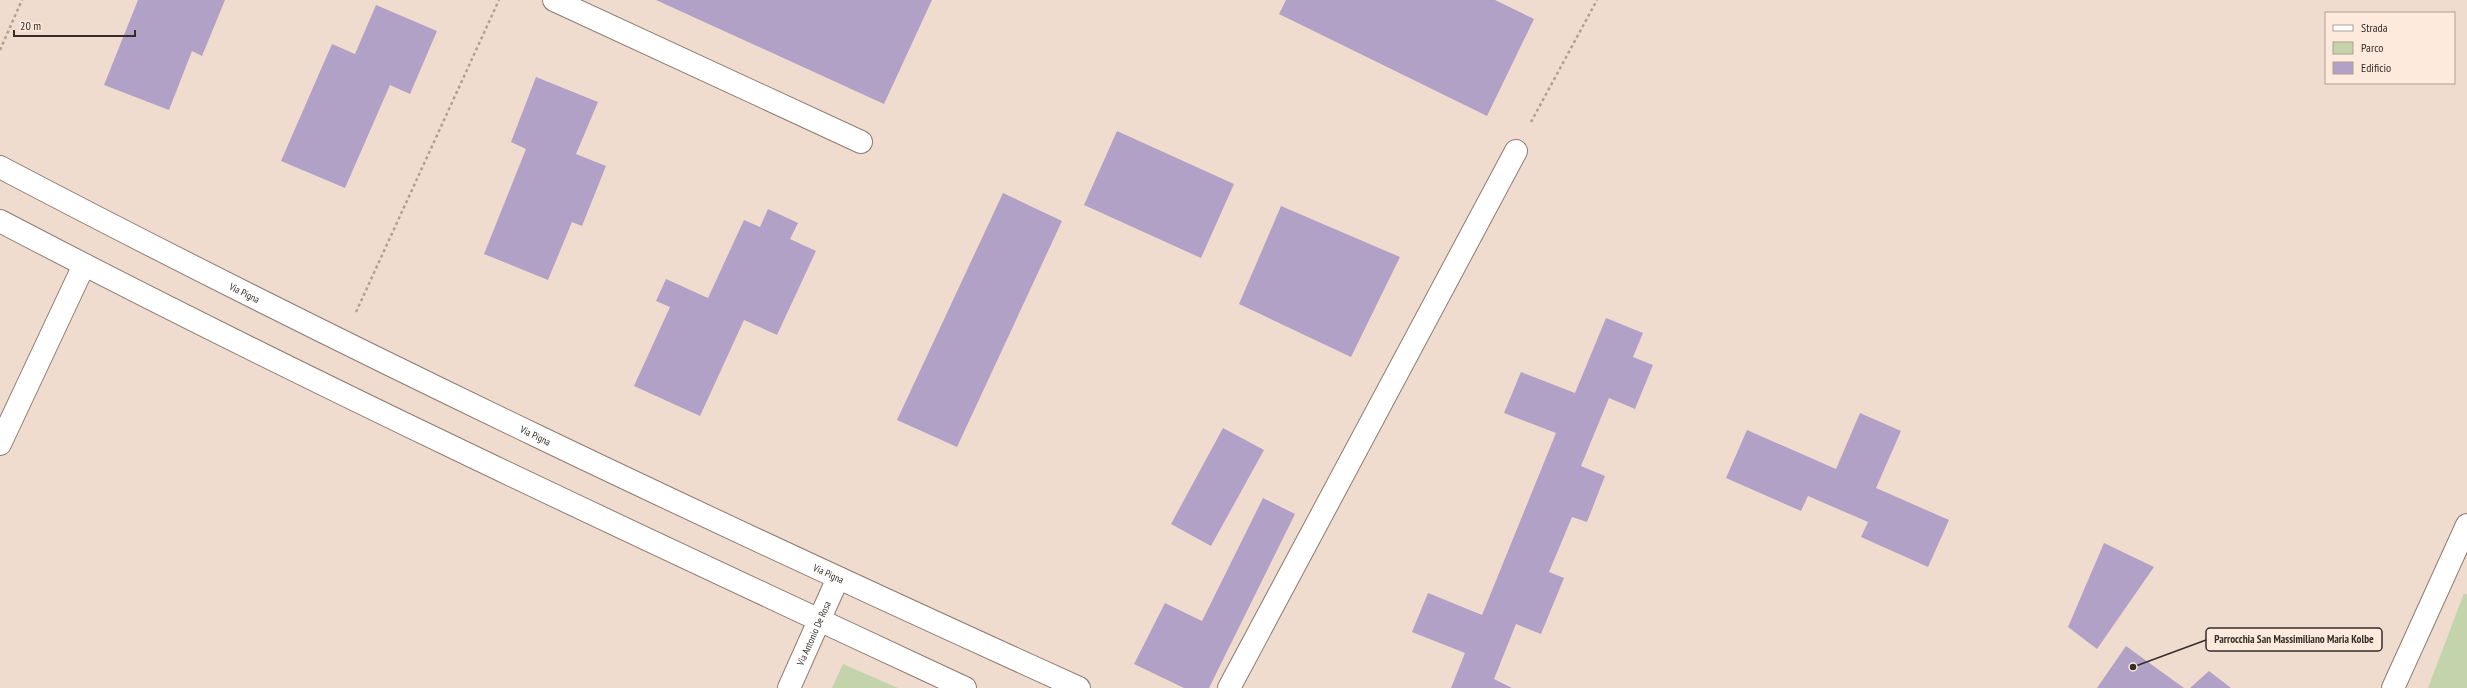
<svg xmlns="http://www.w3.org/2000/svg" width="2467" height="688" font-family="'PT Sans Narrow',sans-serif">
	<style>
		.green { fill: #c3d4ad }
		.building { fill: #b2a1c7 }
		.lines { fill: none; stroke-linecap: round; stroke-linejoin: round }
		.minor-casing { stroke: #8d7c70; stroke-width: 24 }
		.major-casing { stroke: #8d7c70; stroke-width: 24 }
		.path { stroke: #afa096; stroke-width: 2.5; stroke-dasharray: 3 3; stroke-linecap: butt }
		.minor { stroke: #fff; stroke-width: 22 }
		.major { stroke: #fff; stroke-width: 22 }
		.labels { text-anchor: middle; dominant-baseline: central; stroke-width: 3; stroke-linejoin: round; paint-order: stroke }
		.street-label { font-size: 10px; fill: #342d28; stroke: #fdeadc }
		.leader { fill: none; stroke: #342d28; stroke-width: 1.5 }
		.callout-dot { fill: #342d28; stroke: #fdeadc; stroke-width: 1.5 }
		.callout { fill: #fdeadc; stroke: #342d28; stroke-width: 1.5 }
		.callout-label { font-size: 11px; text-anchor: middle; font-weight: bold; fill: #342d28 }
	</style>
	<rect width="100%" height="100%" fill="#efdccf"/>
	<!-- green -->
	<path class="green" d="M2464 593 2467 595V688H2428Z
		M843 664 898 688H832Z"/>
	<!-- building -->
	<path class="building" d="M138 0H225L202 56 192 51 169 110 104 85Z
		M656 0H932L884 104Z
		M1286 0H1495L1534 19 1487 116 1279 14Z
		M376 5 437 31 410 94 390 85 345 188 281 161 332 44 355 54Z
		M536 77 598 102 576 154 606 166 582 226 572 222 548 280 484 254 526 149 511 142Z
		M1117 131 1234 184 1201 258 1084 205Z
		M1003 193 1062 221 957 447 897 420Z
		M1281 206 1400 257 1351 357 1239 304Z
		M768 209 798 223 790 239 816 251 777 335 744 320 700 416 634 386 670 307 656 301 666 279 708 298 744 220 760 227Z
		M1606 318 1643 333 1633 357 1653 365 1635 409 1609 398 1581 466 1605 476 1587 522 1572 517 1549 572 1564 578 1541 634 1516 624 1494 679 1512 688H1451L1465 653 1412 632 1428 593 1482 615 1556 433 1504 413 1521 372 1575 393Z
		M1860 413 1901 431 1876 488 1949 520 1928 567 1861 537 1868 522 1808 496 1801 511 1726 478 1747 430 1836 469Z
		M1223 428 1264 450 1211 546 1171 524Z
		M1263 498 1295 514 1209 688H1184L1134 664 1165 603 1202 621Z
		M2104 543 2154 567 2097 649 2068 627Z
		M2126 646 2184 688H2097Z
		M2209 671 2231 688H2190Z"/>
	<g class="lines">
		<!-- minor casing -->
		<g class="minor-casing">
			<g id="minor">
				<path d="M554 0 861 142"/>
				<path d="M0 444 84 265"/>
				<path id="s1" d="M789 688 838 578"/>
				<path d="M1229 688 1516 151"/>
				<path d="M2393 688 2467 525"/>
			</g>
		</g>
		<!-- major casing -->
		<g class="major-casing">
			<g id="major">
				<path id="s2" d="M0 167C354 353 715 523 1079 688"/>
				<path d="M0 221C317 387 641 537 965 688"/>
			</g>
		</g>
		<!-- path -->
		<path class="path" d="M0 50 22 0
			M1531 122 1597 0
			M356 312 499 0"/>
		<!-- minor -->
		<use href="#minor" class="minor"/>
		<!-- major -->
		<use href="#major" class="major"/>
	</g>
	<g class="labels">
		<!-- street labels -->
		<g class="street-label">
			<text stroke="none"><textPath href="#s2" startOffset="275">Via Pigna</textPath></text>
			<text stroke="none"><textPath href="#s2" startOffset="599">Via Pigna</textPath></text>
			<text stroke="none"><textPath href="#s2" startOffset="923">Via Pigna</textPath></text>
			<text stroke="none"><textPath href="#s1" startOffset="60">Via Antonio De Rosa</textPath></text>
		</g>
	</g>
	<!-- callouts -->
	<path class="leader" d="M2133 667L2206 640"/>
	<circle class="callout-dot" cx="2133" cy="667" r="4"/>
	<rect class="callout" x="2206" y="628" width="176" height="23" rx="4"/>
	<g class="callout-label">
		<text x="2294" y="643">Parrocchia San Massimiliano Maria Kolbe</text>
	</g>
	<!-- legend -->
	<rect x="2325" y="12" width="130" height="72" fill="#fdeadc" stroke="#ad9e94"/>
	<rect x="2333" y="25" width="20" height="6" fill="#ffffff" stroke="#ad9e94"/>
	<text x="2361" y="32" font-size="12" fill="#342d28">Strada</text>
	<rect x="2333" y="42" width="20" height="12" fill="#c3d4ad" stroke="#ad9e94"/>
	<text x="2361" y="52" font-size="12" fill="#342d28">Parco</text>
	<rect x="2333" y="62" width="20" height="12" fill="#b2a1c7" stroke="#ad9e94"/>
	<text x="2361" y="72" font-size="12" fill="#342d28">Edificio</text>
	<!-- scale -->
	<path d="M14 30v6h121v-6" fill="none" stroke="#342d28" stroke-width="2"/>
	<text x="20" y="30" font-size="12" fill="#342d28" stroke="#fdeadc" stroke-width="3" paint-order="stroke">20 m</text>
</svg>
